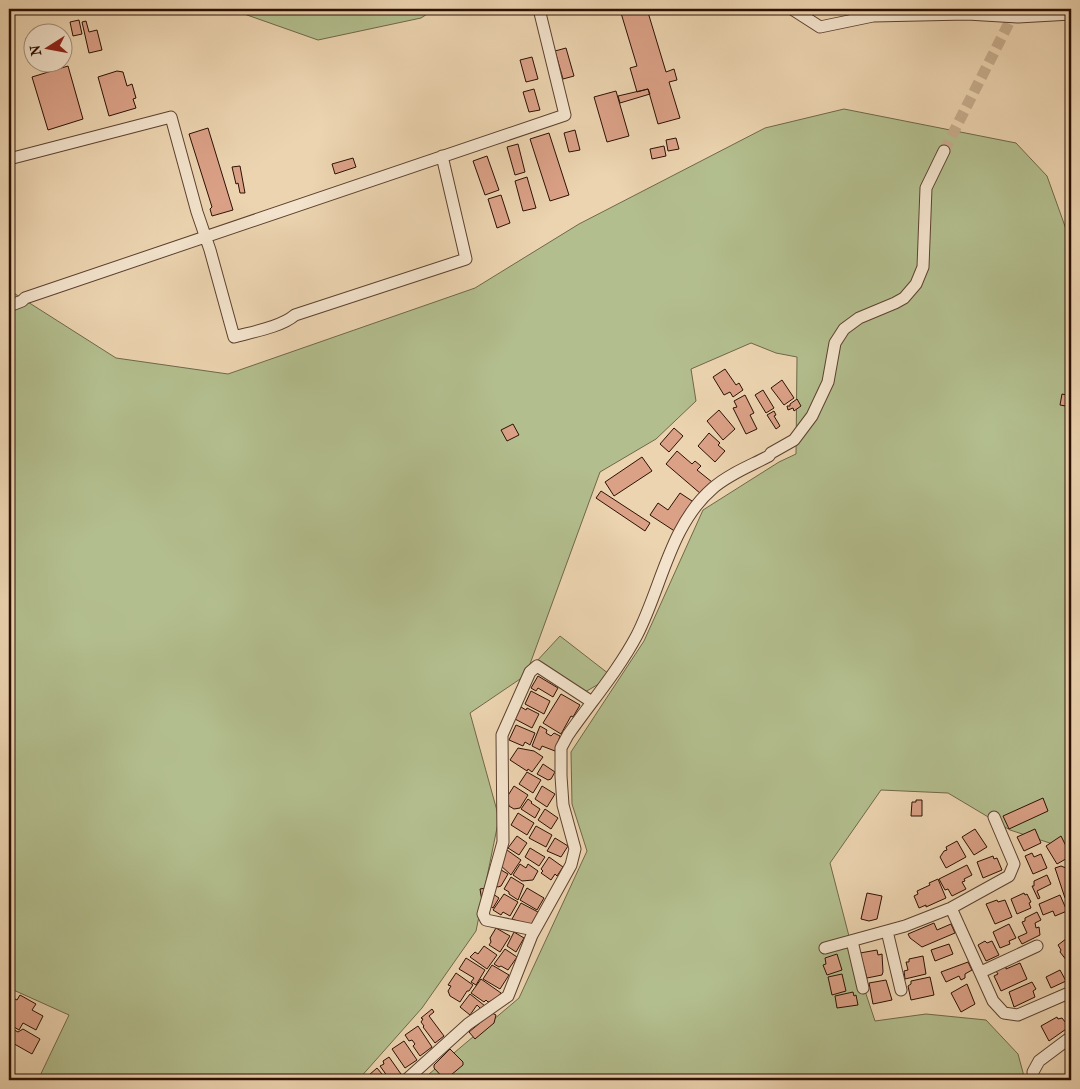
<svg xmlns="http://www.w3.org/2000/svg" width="1080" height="1089" font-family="'IM FELL French Canon',serif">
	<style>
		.green { fill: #b3be8e; stroke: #706748 }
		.building { fill: #dba187; stroke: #2c1003 }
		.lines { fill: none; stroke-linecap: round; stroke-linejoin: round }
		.minor-tunnel { stroke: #c6ad8d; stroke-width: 11; stroke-dasharray: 11 5.5; stroke-linecap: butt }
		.minor-casing { stroke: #5c412e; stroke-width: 13 }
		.minor { stroke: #f3e3cc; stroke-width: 11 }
	</style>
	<rect width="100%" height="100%" fill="#ecd4b0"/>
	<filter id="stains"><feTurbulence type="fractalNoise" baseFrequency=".004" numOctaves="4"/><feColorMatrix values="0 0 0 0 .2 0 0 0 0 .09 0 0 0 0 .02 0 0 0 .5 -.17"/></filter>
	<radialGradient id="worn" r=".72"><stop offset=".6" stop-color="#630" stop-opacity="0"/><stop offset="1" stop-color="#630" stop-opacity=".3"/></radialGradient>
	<!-- green -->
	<path class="green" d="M230 9H435L421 18 318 40Z
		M844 109 1016 143 1047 176 1071 243V850L1010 830 948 793 881 790 830 863 857 967 875 1021 926 1014 986 1020 1018 1054 1025 1080H422L519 998 587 851 572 804 571 752 644 641 703 510 779 462 796 454 797 357 776 353 751 343 691 369 696 401 656 439 600 472 526 675 470 713 499 818 476 931 422 1008 359 1079 357 1080H38L69 1015 9 988V290L116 358 228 374 475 288 579 224 765 128Z
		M560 636 609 674 597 685 580 695 535 663Z"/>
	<!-- building -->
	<path class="building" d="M634 9H647L666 72 674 69 677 80 669 82 680 118 658 124 648 89 637 92 630 68 637 66 621 13Z
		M79 20 82 34 73 36 70 22Z
		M86 21 89 32 97 30 102 50 89 53 82 22Z
		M32 36V50L29 51 26 38Z
		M566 48 574 76 563 79 555 51Z
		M532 57 538 79 526 82 520 60Z
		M68 66 83 119 48 130 32 77Z
		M117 71 123 72 127 86 132 84 136 98 133 99 136 108 109 116 98 77Z
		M534 89 540 110 529 112 523 92Z
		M648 89 650 94 620 103 618 96Z
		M616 91 629 136 607 142 594 97Z
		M208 128 233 210 212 216 210 209 212 207 189 134Z
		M575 130 580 150 569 152 564 133Z
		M549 133 569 195 550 201 530 139Z
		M676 138 679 149 668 151 666 140Z
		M518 144 525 172 515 175 507 147Z
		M664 146 666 156 652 159 650 149Z
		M487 156 499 190 485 195 473 161Z
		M353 158 356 167 335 174 332 164Z
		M240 166 245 193H240L238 183 236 184 232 167Z
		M527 177 536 208 523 211 515 181Z
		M501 195 510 223 497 228 488 199Z
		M725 369 736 385 739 383 743 390 733 397 730 392 724 395 713 377Z
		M782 380 794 398 784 405 771 388Z
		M763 390 774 408 766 413 755 395Z
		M1062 394 1071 396V407L1060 405Z
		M745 395 754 413 750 415 757 429 746 434 733 408 737 407 734 401Z
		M797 399 801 406 794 411 793 408 788 410 787 406H790V404Z
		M719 410 735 429 723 440 707 421Z
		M774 411 776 415 774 416 780 426 776 429 767 415Z
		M513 424 519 435 507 441 501 430Z
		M674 428 683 436 669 452 660 444Z
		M709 433 720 443 718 445 725 451 715 462 698 446Z
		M677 451 692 464 695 461 701 466 697 470 712 482 701 494 666 464Z
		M642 457 652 471 614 496 605 482Z
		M601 491 650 523 645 531 596 498Z
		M680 493 695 503 676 532 650 515 658 503 668 510Z
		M538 676 558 688 553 697 538 688 536 691 531 688Z
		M531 691 550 701 544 714 525 704Z
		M561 694 580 705 573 717 571 716 561 734 543 723Z
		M521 707 526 710 527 708 539 714 532 728 515 719Z
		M516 725 535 733 530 745 525 742 523 746 509 740Z
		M540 726 547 730 546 733 551 736 554 733 560 736 555 751 542 746 540 750 532 746Z
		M518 748 534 751 543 757 532 772 528 769 527 771 510 760Z
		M543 764 555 772 551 779 548 780 537 774Z
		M527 772 541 780 533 793 519 784Z
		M514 786 528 795 520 808 514 809 509 806 507 797Z
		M542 786 555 794 547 807 535 799Z
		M1043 798 1048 811 1009 829 1003 816Z
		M528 799 532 802 531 803 540 809 535 818 521 809Z
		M916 800H922V816H911L912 802H916Z
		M545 809 558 818 551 829 538 820Z
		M518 813 534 823 527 835 511 825Z
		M536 826 552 835 546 847 529 838Z
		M975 829 987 847 974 855 962 837Z
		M1035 829 1041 843 1024 851 1017 837Z
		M517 836 527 843 519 855 508 848Z
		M1061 836 1071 856 1057 864 1046 846Z
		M555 838 568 846 561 857 547 851Z
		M957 841 966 857 946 868 940 857 944 851 947 850 946 847Z
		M530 848 545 857 539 866 525 857Z
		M507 850 521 860 511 875 499 864Z
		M1032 853 1034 857 1041 854 1047 868 1033 874 1025 856Z
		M993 856 994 859 997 858 1002 870 983 878 977 862Z
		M549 857 563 867 557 876 555 874 551 880 541 873 543 871 541 869Z
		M520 864 526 868 528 864 538 871 533 880 522 881 513 875Z
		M967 865 972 875 964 879 965 881 962 882 966 889 952 896 948 889 945 890 939 879Z
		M1061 866 1066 868 1071 886V896L1065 898 1055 868Z
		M496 867 508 874 501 886 498 887 496 886Z
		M1047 875 1051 884 1037 891 1040 898 1038 899 1032 886H1034V881Z
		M511 877 524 885 518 900 509 894V892L504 889Z
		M938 879 946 898 926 907V905L919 908 914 896 918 894 917 891 930 885 929 883Z
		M492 887 493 894 499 898 493 908 482 901 480 889Z
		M527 888 544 898 537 910 520 900Z
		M867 893 882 896 877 919 869 921 861 919Z
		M1024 893 1025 895 1027 894 1031 902 1029 903 1031 908 1017 914 1011 899Z
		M504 894 518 902 510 916 503 912 501 915 493 910Z
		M1060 895 1067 911 1055 916 1053 911 1043 915 1039 904Z
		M997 900 998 902 1005 900 1012 917 995 924 986 904Z
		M521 903 538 912 531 926 512 919Z
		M1037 912 1041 920 1035 923 1036 928 1039 927 1040 935 1022 944 1018 937 1027 933 1022 922 1025 921V918Z
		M934 923 937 930 951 924 955 933 922 947 910 938 908 934Z
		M1009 924 1016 938 1009 941 1010 944 1000 948 993 932Z
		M496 928 510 936 500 952 489 945 491 942 490 938Z
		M514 932 524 938 516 952 507 946Z
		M1071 935V958L1067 961 1060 952 1061 950 1058 945Z
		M985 941 987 943 992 941 999 955 986 961 978 945Z
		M949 944 953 954 935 961 931 950Z
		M484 946 497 955 487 969 470 957 475 952 478 954Z
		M505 949 517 957 508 970 501 966 499 967 494 964Z
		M877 950 878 955 882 954 883 972 882 975 867 978 860 953Z
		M837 954 842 970 827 975 823 965 826 964 825 958Z
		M923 956 926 974 905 979 904 971 908 970 906 962H909V959Z
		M466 958 485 970 476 985 471 982 474 978 459 969Z
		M968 962 972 970 965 974V978L961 980 959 976 946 982 941 972Z
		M1020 963 1027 979 1001 991 994 976 998 974 996 971 1006 966V969Z
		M492 965 509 975 500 989 483 979Z
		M1060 970 1066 981 1051 988 1046 977Z
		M456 973 473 985 469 991H467L460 1002 450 996 448 991 451 986 448 985Z
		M842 974 846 991 832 995 828 977Z
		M930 977 934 995 911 1000 908 986 911 984V981Z
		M481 979 501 993 496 1000 488 1002 486 1000 484 1002 471 993Z
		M886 980 892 1000 873 1004 869 983Z
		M1032 982 1036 989 1033 991 1035 997 1014 1007 1009 992Z
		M967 984 975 1004 961 1012 951 993Z
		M853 992 854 996 856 995 858 1005 837 1008 835 996Z
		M470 994 485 1006 482 1010 477 1005 470 1015 460 1007Z
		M20 995 36 1004 32 1010 43 1016 36 1030 23 1023 19 1030 9 1024V1002L11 997 17 1000Z
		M432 1009 434 1012 429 1016 444 1036 435 1043 423 1027 424 1026 421 1022 423 1019 421 1018Z
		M492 1013 496 1015 494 1023 475 1039 469 1032Z
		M1057 1017 1058 1019 1062 1018 1069 1027 1049 1041 1041 1026Z
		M418 1026 432 1047 420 1056 413 1046 415 1044 412 1040 409 1041 405 1035Z
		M9 1027 18 1032 23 1029 40 1039 32 1054 9 1041Z
		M404 1041 417 1060 405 1068 392 1049Z
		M450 1049 463 1062V1065L445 1080 434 1068V1065Z
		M389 1057 401 1074 392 1080H390L380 1066 384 1064 383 1061Z
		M377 1068 387 1080H365L369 1078V1075Z"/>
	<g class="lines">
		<!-- minor-tunnel -->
		<path class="minor-tunnel" d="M944 151 1016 9"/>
		<!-- minor casing -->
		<g class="minor-casing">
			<path id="minor" d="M792 9 820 27 873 16 967 14 1018 17 1071 14
				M9 159 171 117 197 212 210 250 234 337C252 332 281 327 295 315L466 259 442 156
				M9 306 22 301 25 298 565 115 539 9
				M951 908 993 1001 1004 1013 1018 1015 1071 992
				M534 930 486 920 483 914 503 842 502 735 530 672 537 666 592 702
				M887 931 901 990
				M852 941 863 988
				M825 948 905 926 951 908 1009 876 1014 864 994 817
				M981 972 1037 946
				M406 1080 468 1024 508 996 532 935 571 865 575 849 563 805 561 776V748L568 735C591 702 618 671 637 635 662 586 670 525 713 488 729 474 750 466 769 456L771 453 794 440 812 416 828 382 835 343 844 329 859 318 895 303 904 298 916 284 923 267 926 188 944 151
				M1034 1080 1033 1072 1039 1061 1071 1037"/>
		</g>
		<!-- minor -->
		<use href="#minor" class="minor"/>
	</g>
	<!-- margin -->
	<rect width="1080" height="1089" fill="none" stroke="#ecd4b0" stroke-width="30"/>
	<rect x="10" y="10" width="1060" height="1069" fill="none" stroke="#2c1003" stroke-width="2.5"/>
	<rect x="15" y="15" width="1050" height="1059" fill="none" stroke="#2c1003"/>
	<!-- north arrow -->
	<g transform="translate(48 48) rotate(259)"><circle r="24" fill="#f3e3cc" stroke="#a38f7c"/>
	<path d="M0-4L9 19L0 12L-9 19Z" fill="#8f2418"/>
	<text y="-8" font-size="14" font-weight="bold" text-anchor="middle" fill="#2c1003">N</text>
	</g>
	<rect width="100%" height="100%" filter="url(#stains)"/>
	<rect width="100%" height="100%" fill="url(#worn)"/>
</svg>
